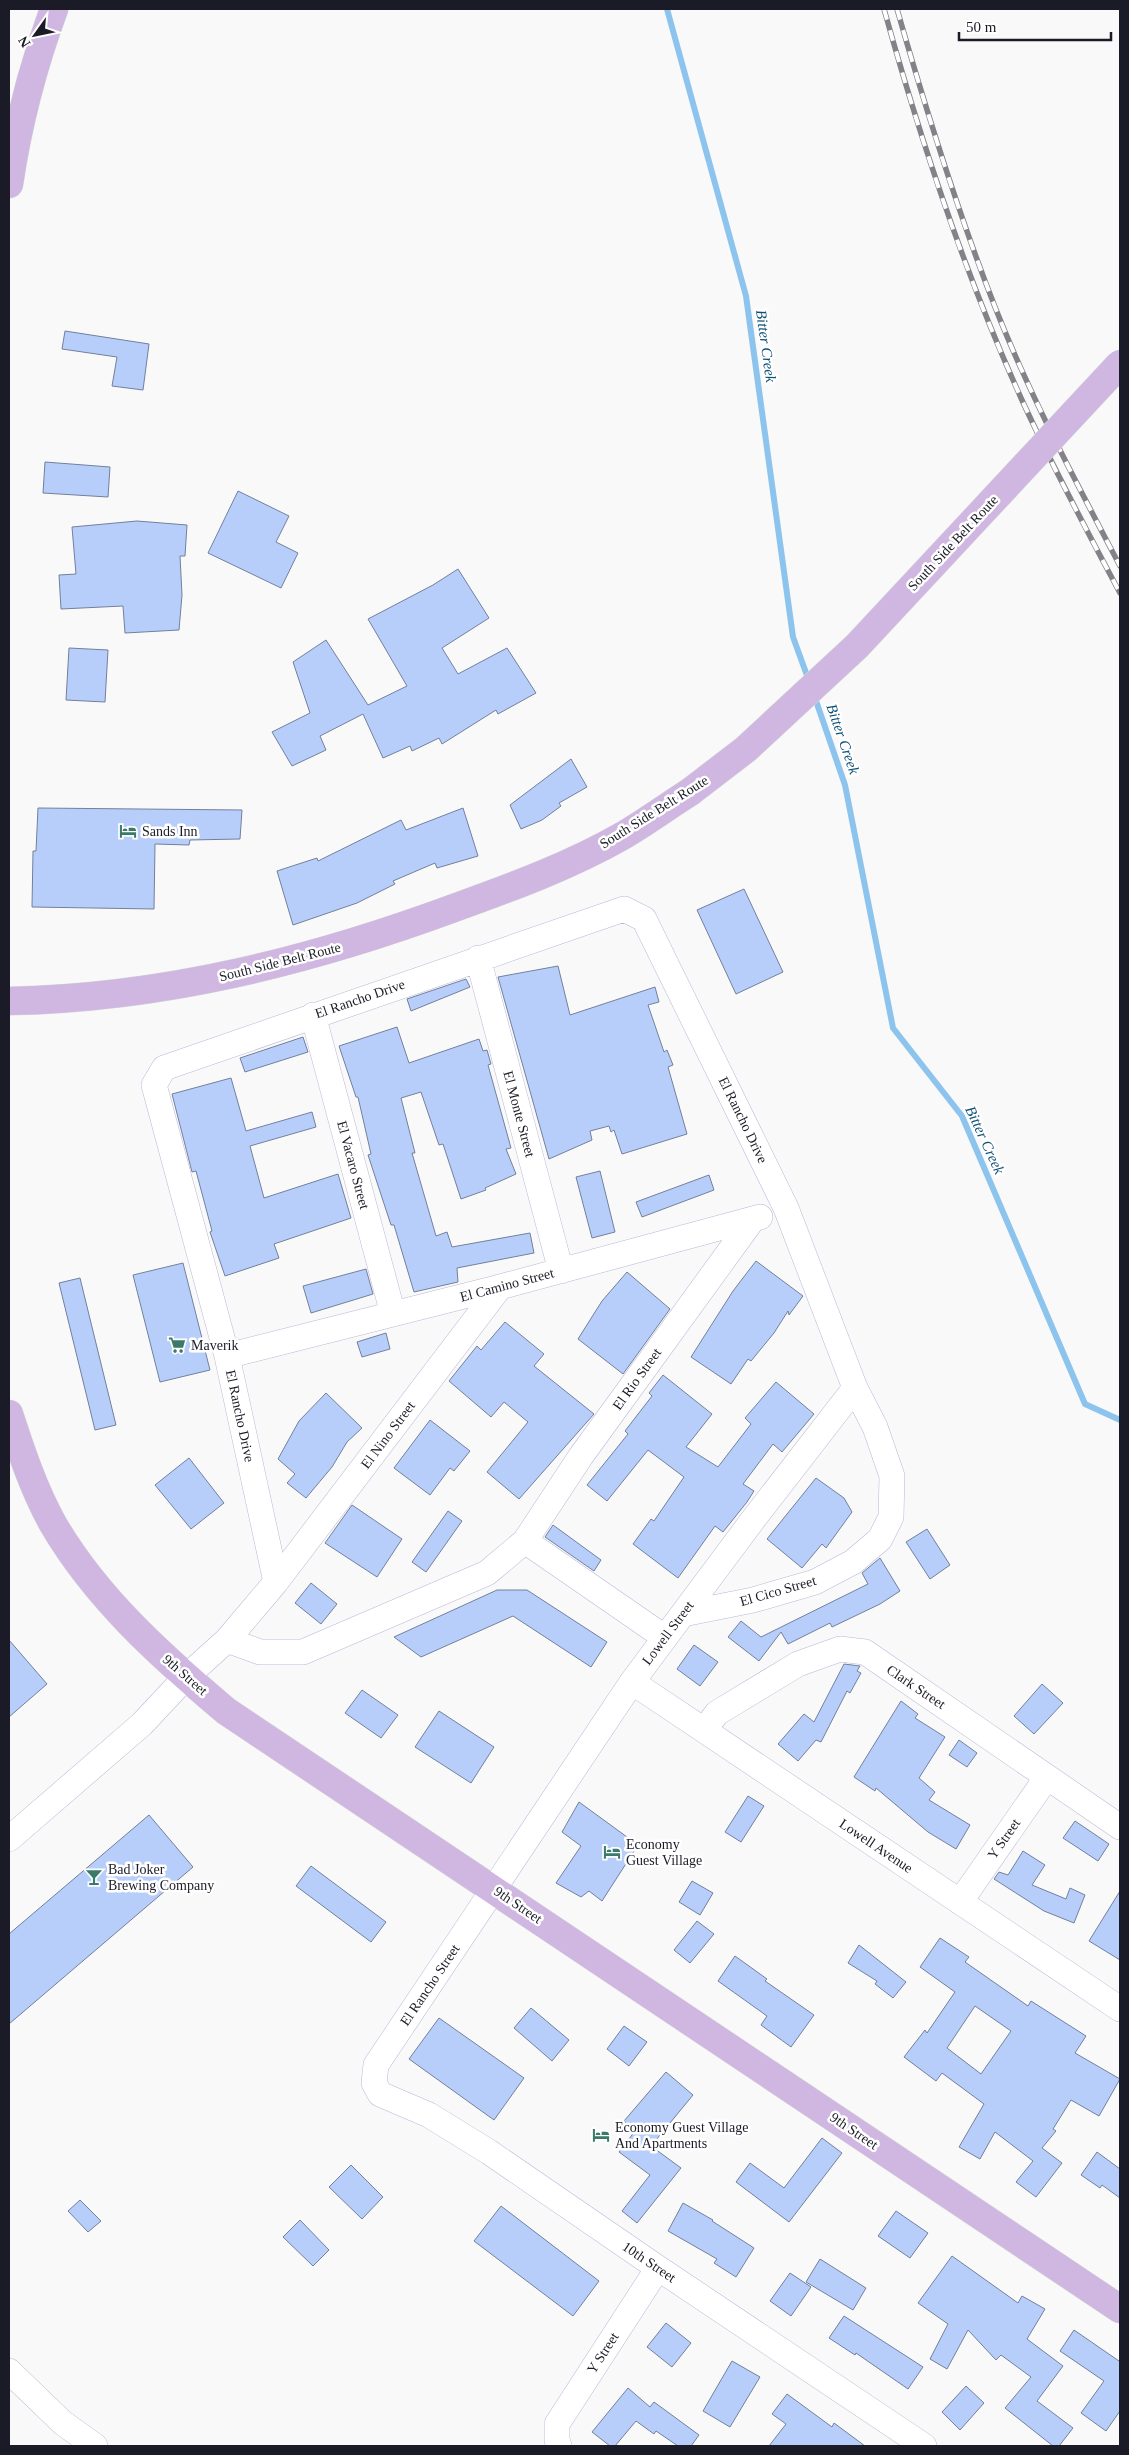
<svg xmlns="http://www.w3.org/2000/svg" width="1129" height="2455" font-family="'Times New Roman',serif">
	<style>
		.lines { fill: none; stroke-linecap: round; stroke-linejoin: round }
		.stream { stroke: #8dc4ed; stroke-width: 6 }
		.building { fill: #b8cefa; stroke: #72809d; fill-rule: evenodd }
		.minor-casing { stroke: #bab8d9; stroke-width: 26 }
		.major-casing { stroke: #d6d6d8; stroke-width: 29 }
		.minor { stroke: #fff; stroke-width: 25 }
		.major { stroke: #cfb7e2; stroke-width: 28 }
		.rail-casing { stroke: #828288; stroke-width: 5.5 }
		.rail { stroke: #fff; stroke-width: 4; stroke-dasharray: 11; stroke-linecap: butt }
		.major-bridge-casing { stroke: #d6d6d8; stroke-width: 29; stroke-linecap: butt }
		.major-bridge { stroke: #cfb7e2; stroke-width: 28 }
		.labels { text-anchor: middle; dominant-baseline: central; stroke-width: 5; stroke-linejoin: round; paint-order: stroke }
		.street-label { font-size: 14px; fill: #1b1b27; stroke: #fff }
		.poi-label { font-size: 14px; fill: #1b1b27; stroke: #fff; text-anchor: start }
		.water-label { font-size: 15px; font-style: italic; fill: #0d4f76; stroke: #fff }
	</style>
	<rect width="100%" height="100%" fill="#f9f9f9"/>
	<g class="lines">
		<!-- stream -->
		<path class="stream" d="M667 9 746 296 793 637 809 681
			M814 695 845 785 893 1028 962 1116 1085 1404 1120 1420"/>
	</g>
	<!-- building -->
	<path class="building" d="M65 331 149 344 143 390 112 386 117 357 62 349Z
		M45 462 110 467 108 497 43 493Z
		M238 491 289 516 276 542 298 553 281 588 208 553Z
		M137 521 187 525 185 556H180L182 595 179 630 125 633 123 606 61 609 59 575 76 574 72 527Z
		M458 569 489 618 442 648 458 674 507 648 536 693 498 714 496 710 442 744 439 738 412 751 410 746 383 758 363 714 320 736 326 750 292 766 272 732 310 713 293 662 326 640 368 705 407 686 368 619 433 585Z
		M69 648 108 650 105 702 66 700Z
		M571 759 587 787 559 803 561 806 542 820 521 829 510 805Z
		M38 808 242 810 240 839 190 840 189 845 155 844 154 909 32 907 33 851H36Z
		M463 808 478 856 437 868 435 863 393 881 395 884 357 903 293 925 277 871 317 858 318 861 401 820 406 830Z
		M744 889 783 972 736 994 697 910Z
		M558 966 570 1015 655 987 659 1002 648 1005 664 1052 667 1050 673 1065 668 1067 687 1134 622 1154 614 1130 611 1132 609 1126 590 1131 592 1140 549 1159 498 977Z
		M466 979 470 987 411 1011 407 999Z
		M397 1027 409 1063 479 1039 483 1051 487 1050 491 1064 488 1065 511 1148 506 1149 516 1174 485 1188 486 1190 461 1199 443 1144 439 1145 421 1092 401 1098 415 1153H412L436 1236 447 1232 452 1247 530 1233 534 1253 457 1268 458 1282 414 1292 394 1225H391L368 1155 371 1154 358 1097H356L339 1046Z
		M303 1037 308 1052 245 1072 240 1058Z
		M231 1078 246 1131 312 1112 316 1127 250 1146 264 1198 338 1174 351 1218 274 1244 279 1258 225 1276 210 1232 212 1231 196 1171 192 1172 172 1094Z
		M600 1171 615 1232 592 1238 576 1177Z
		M709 1175 714 1190 642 1217 636 1202Z
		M756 1261 803 1296 789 1315 788 1311 774 1333 751 1361 748 1359 731 1384 691 1357 733 1291Z
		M183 1263 210 1370 160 1382 133 1275Z
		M366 1269 373 1294 311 1313 303 1286Z
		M627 1272 670 1309 623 1374 578 1339 602 1301Z
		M80 1278 116 1425 95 1430 59 1283Z
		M505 1322 544 1354 534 1366 594 1414 519 1499 487 1472 528 1422 504 1402 491 1417 449 1381 477 1346 481 1350Z
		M386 1333 390 1349 362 1357 357 1342Z
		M663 1375 712 1414 686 1447 718 1467 751 1424 745 1418 776 1382 814 1414 782 1452 773 1444 743 1484 754 1491 747 1502 723 1532 715 1526 678 1578 633 1544 651 1519 654 1521 684 1477 648 1450 607 1501 587 1485 628 1434 625 1431 652 1396 649 1393Z
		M326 1393 362 1428 347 1442 332 1467 306 1498 287 1483 295 1474 278 1459 299 1421Z
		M430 1420 470 1451 454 1471 450 1468 430 1495 394 1468Z
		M189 1458 224 1503 191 1529 155 1485Z
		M816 1478 844 1498 852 1512 826 1548 822 1544 802 1568 767 1539Z
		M352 1505 402 1539 377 1577 325 1543Z
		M448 1511 462 1521 426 1572 412 1562Z
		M553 1525 601 1560 594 1571 545 1537Z
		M927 1529 950 1565 930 1579 906 1542Z
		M880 1558 900 1591 880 1604 832 1627 830 1623 788 1644 781 1632 759 1661 728 1637 741 1621 761 1637 868 1584 862 1573Z
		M311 1583 337 1604 321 1624 295 1603Z
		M497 1590H527L607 1642 591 1667 513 1616 421 1657 394 1637Z
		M9 1640 47 1684 9 1717Z
		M694 1645 718 1662 700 1686 677 1669Z
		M844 1664 860 1666 857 1671 861 1673 850 1693 847 1691 821 1742 816 1740 798 1761 778 1744 804 1714 814 1722Z
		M1042 1684 1063 1703 1034 1734 1014 1716Z
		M362 1690 398 1715 381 1738 345 1713Z
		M901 1701 918 1714 915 1718 945 1737 919 1778 935 1792 929 1800 970 1825 956 1849 928 1832 876 1788 875 1791 854 1777Z
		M439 1711 494 1747 471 1783 415 1747Z
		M959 1740 977 1753 967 1767 949 1755Z
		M748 1796 764 1806 741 1842 725 1832Z
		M579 1802 638 1845 602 1901 589 1891 581 1897 556 1883 581 1846 562 1832Z
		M149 1815 193 1867 9 2024V1934Z
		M1075 1821 1109 1844 1098 1861 1063 1838Z
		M1023 1851 1045 1865 1032 1885 1066 1899 1070 1888 1085 1895 1074 1923 1044 1911 994 1879 999 1872 1008 1875Z
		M311 1866 386 1922 371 1942 296 1886Z
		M692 1881 713 1893 700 1915 679 1902Z
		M1120 1891V1960L1089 1941Z
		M697 1921 714 1934 690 1963 674 1950Z
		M940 1938 969 1957 965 1962 1028 2006 1031 2001 1086 2036 1075 2053 1120 2079 1099 2116 1071 2100 1053 2129 1056 2131 1042 2148 1062 2163 1036 2197 1016 2182 1033 2161 995 2132 980 2159 959 2147 984 2104 942 2073 936 2081 904 2057 925 2030 927 2033 955 1992 920 1967ZM975 2006 1011 2031 981 2074 947 2048Z
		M859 1945 906 1982 893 1998 875 1984 877 1981 848 1963Z
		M735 1956 767 1979 765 1981 814 2015 791 2047 761 2025 767 2016 718 1981Z
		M531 2008 569 2040 552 2061 514 2028Z
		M439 2018 524 2078 494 2120 409 2059Z
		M624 2026 647 2042 629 2066 607 2049Z
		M666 2072 693 2095 651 2146 681 2168 637 2223 622 2211 650 2175 619 2152 635 2131 624 2121Z
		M822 2138 842 2153 789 2222 736 2182 750 2163 784 2188Z
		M1097 2152 1120 2169V2198L1102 2185 1100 2188 1081 2175Z
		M351 2165 383 2197 362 2219 329 2187Z
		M80 2200 101 2221 88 2232 68 2211Z
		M683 2203 713 2220 712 2221 754 2248 736 2277 714 2263 717 2259 668 2231Z
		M501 2206 599 2281 573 2316 474 2241Z
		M896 2211 928 2233 910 2258 878 2236Z
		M300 2220 329 2250 313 2266 283 2237Z
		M952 2256 1018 2303 1022 2296 1045 2309 1027 2339 1063 2366 1037 2401 1073 2428 1059 2446H1053L1005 2408 1031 2377 1001 2355 996 2360 968 2330 947 2369 930 2359 948 2324 918 2303Z
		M820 2259 866 2288 853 2310 806 2282Z
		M790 2273 811 2287 791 2316 770 2301Z
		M844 2316 923 2367 908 2389 856 2353 855 2355 829 2338Z
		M666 2323 691 2343 672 2367 647 2347Z
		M1074 2330 1119 2361 1120 2358V2411L1106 2431 1081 2413 1104 2381 1060 2351Z
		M732 2361 760 2377 730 2427 703 2411Z
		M966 2386 984 2403 960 2430 942 2412Z
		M628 2388 650 2407 654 2402 699 2435 691 2446H678L656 2431 654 2434 636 2421 615 2446H610L592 2432Z
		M787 2394 832 2427 834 2423 865 2446H769L786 2424 772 2414Z"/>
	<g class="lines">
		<!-- minor casing -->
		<g class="minor-casing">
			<path id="minor" d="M478 958 561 1271
				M313 1015 393 1314
				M227 1356 500 1287 760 1217
				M855 1388 752 1521 632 1682 376 2065 374 2083 380 2094 429 2115 489 2152 658 2268 924 2446
				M525 1541 664 1637
				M276 1582 500 1287
				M227 1640 260 1652H303L487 1573 525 1541 581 1456 753 1219
				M632 1682 1120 2009
				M704 1730 717 1713 798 1664 840 1649 865 1652 1120 1827
				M9 1839 142 1724 186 1677 227 1640 276 1582 227 1356 154 1085 164 1068 624 909 644 919 786 1208 855 1388 875 1427 892 1476 891 1517 880 1539 853 1562 815 1582 753 1600 683 1614
				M960 1902 1047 1777
				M9 2371 63 2423 95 2446
				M559 2446 557 2440V2424L658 2268"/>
		</g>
		<!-- major casing -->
		<g class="major-casing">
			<path id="major" d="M9 184C18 123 33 66 54 9
				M9 1001C163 998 310 961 454 908 512 887 570 866 624 835 646 822 668 806 690 792
				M9 1414C21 1451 34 1490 53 1524 96 1598 161 1656 226 1711L1120 2309"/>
		</g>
		<!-- minor -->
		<use href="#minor" class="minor"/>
		<!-- major -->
		<use href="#major" class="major"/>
		<!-- rail casing -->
		<g class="rail-casing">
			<path id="rail" d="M884 9C921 142 964 272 1021 398 1051 464 1086 529 1120 593
				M897 9C926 110 957 210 995 307 1030 396 1076 482 1120 566"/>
		</g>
		<!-- rail -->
		<use href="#rail" class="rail"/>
		<!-- major-bridge casing -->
		<g class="major-bridge-casing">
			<path id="major-bridge" d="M690 792 746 749 857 646 1120 364"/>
		</g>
		<!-- major-bridge -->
		<use href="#major-bridge" class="major-bridge"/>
	</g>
	<!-- icons -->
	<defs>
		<g id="hotel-bare" transform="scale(1.35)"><path d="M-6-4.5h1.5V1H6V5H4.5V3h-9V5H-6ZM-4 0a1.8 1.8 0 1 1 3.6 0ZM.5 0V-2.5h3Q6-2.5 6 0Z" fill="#3a7a69" stroke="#fff" stroke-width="2.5" paint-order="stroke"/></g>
		<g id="supermarket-bare" transform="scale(1.35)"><path d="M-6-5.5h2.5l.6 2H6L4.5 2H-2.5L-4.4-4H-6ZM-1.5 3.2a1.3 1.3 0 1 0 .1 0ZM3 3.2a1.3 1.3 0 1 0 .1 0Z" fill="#3a7a69" stroke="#fff" stroke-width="2.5" paint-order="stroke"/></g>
		<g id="bar-bare" transform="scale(1.35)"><path d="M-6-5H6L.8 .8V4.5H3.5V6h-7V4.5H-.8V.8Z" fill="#3a7a69" stroke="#fff" stroke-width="2.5" paint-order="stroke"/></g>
	</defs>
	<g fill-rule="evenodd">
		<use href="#hotel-bare" x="128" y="831"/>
		<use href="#supermarket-bare" x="177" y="1345"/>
		<use href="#hotel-bare" x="612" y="1852"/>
		<use href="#bar-bare" x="94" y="1877"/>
		<use href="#hotel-bare" x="601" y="2135"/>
	</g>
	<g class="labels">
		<!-- street labels -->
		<g class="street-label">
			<text transform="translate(953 543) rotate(-47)">South Side Belt Route</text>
			<text transform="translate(654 812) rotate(-32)">South Side Belt Route</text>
			<text transform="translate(280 962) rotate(-14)">South Side Belt Route</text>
			<text transform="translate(360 999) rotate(-19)">El Rancho Drive</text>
			<text transform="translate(519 1114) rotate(75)">El Monte Street</text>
			<text transform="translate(743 1120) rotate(64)">El Rancho Drive</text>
			<text transform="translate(353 1165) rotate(75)">El Vacaro Street</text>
			<text transform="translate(507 1285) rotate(-15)">El Camino Street</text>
			<text transform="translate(637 1379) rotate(-54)">El Rio Street</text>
			<text transform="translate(240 1416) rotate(78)">El Rancho Drive</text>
			<text transform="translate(388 1435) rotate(-53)">El Nino Street</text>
			<text transform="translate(778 1591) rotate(-16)">El Cico Street</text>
			<text transform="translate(668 1633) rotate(-53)">Lowell Street</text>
			<text transform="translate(185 1675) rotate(41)">9th Street</text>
			<text transform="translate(916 1687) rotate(34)">Clark Street</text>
			<text transform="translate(1004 1839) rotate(-55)">Y Street</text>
			<text transform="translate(876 1846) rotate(34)">Lowell Avenue</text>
			<text transform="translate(518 1905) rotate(34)">9th Street</text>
			<text transform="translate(430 1985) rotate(-56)">El Rancho Street</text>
			<text transform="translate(854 2131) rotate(34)">9th Street</text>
			<text transform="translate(649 2262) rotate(34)">10th Street</text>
			<text transform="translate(603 2353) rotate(-57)">Y Street</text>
		</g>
		<!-- poi labels -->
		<g class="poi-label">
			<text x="142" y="831">Sands Inn</text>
			<text x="191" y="1345">Maverik</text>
			<text x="626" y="1844">Economy<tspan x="626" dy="16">Guest Village</tspan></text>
			<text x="108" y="1869">Bad Joker<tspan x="108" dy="16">Brewing Company</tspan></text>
			<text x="615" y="2127">Economy Guest Village<tspan x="615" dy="16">And Apartments</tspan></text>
		</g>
		<!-- water labels -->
		<g class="water-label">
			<text transform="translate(766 346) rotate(82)">Bitter Creek</text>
			<text transform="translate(843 739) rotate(71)">Bitter Creek</text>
			<text transform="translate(985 1140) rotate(65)">Bitter Creek</text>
		</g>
	</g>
	<!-- border -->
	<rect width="1129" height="2455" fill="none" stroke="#1b1b27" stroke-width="20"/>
	<!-- north arrow -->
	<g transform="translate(35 35) rotate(237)" stroke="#ffffff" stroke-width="4" paint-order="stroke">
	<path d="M0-4L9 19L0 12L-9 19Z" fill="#1b1b27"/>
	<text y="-8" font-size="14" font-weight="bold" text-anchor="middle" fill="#1b1b27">N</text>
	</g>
	<!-- scale -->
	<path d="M959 32v8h152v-8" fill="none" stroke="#1b1b27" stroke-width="2.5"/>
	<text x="966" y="32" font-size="15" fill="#1b1b27" stroke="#ffffff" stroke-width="4" paint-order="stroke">50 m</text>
</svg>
